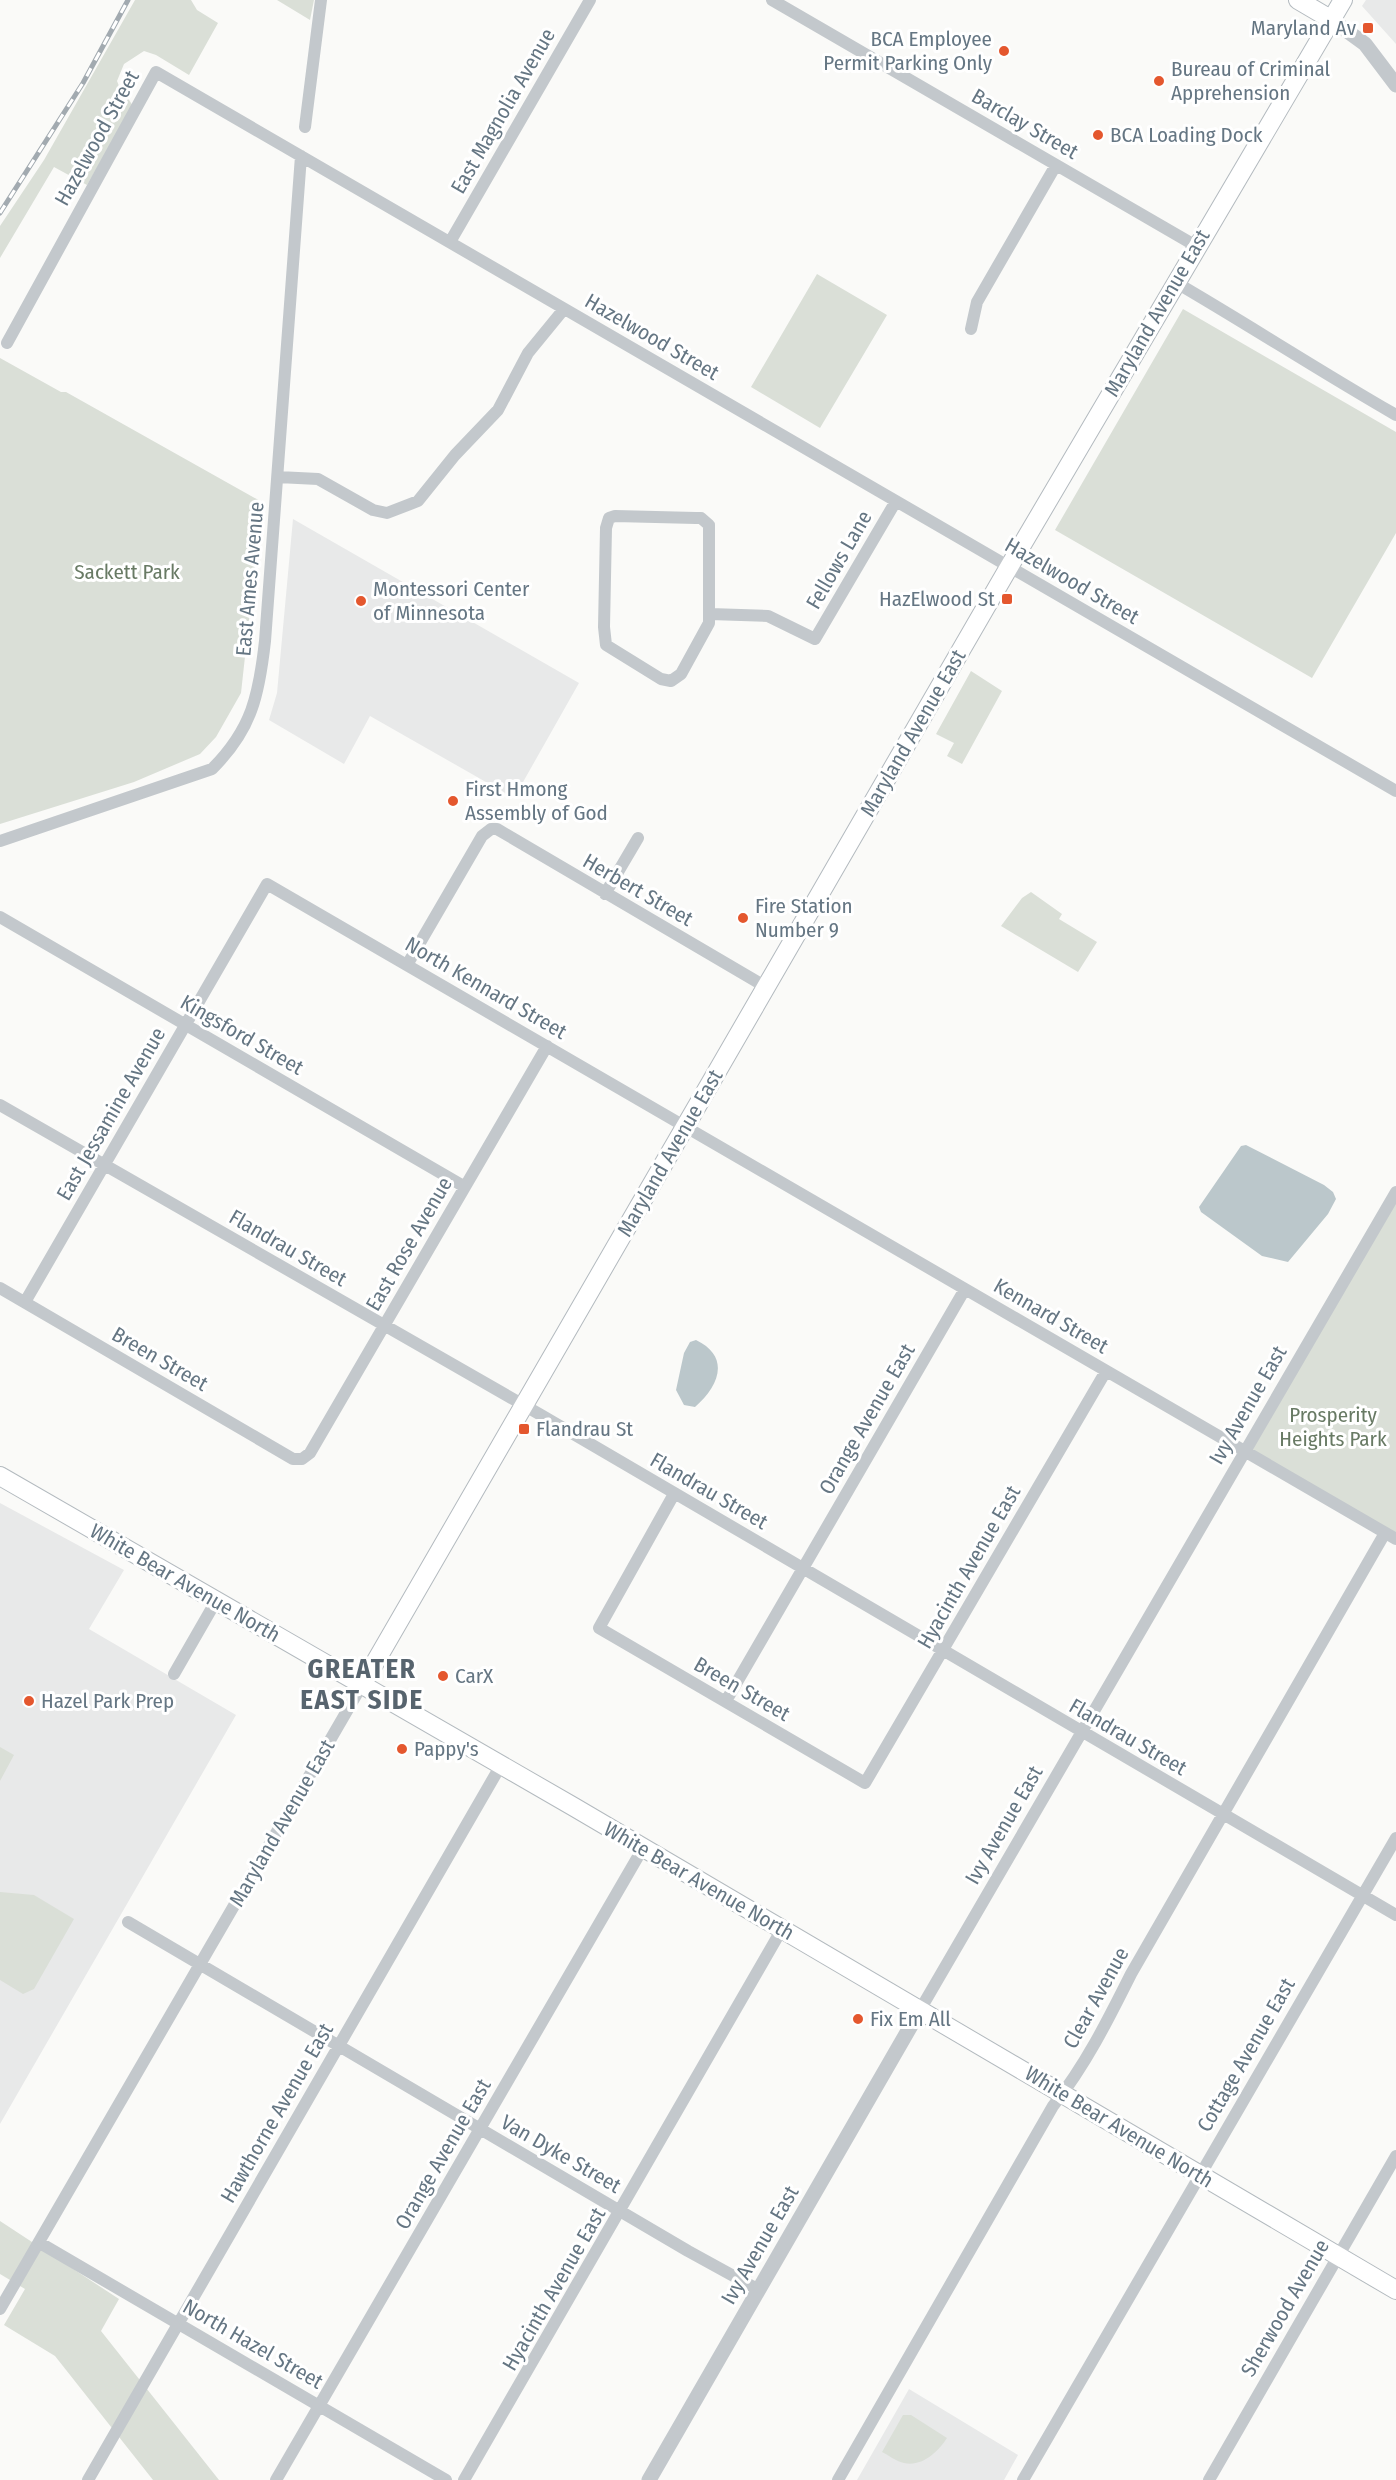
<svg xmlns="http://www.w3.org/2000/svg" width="1396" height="2480" font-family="'Fira Sans Condensed',sans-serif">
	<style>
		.built { fill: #e8e9e9 }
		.green { fill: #dadfd7 }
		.water { fill: #bbc7cb }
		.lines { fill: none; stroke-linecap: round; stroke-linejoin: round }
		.secondary-casing { stroke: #b3babf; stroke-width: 20 }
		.minor { stroke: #c3c8cc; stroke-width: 12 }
		.tertiary { stroke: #c3c8cc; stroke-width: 15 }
		.secondary { stroke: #fff; stroke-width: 18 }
		.rail-casing { stroke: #a2aab0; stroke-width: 5 }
		.rail { stroke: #fff; stroke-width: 3; stroke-dasharray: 9; stroke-linecap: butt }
		.poi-dot { fill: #e4572e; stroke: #fff; stroke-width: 2 }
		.labels { text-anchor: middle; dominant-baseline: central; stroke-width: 6; stroke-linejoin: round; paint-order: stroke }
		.poi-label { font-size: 21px; fill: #657683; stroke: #fff; text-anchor: start }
		.street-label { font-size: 21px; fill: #657683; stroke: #fff }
		.park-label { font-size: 21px; fill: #687a64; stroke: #fff }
		.district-label { font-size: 27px; font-weight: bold; letter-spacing: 1.5px; fill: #57646e; stroke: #fff }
	</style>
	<rect width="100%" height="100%" fill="#fafaf8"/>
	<!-- built -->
	<path class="built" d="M1366 0H1396V44L1362 6Z
		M293 519 579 683 514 798 370 716 344 764 269 720 277 693Z
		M0 1503 124 1570 89 1629 236 1715 0 2124Z
		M909 2389 1018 2455 1004 2480H857Z"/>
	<!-- green -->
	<path class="green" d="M135 0H191L197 10 218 23 189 75 156 55 144 51 124 64 117 81C121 93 129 97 133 107L87 185 54 167 0 258V226L44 160Z
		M277 0H314L310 20Z
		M817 274 887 315 820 428 751 387Z
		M1183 309 1396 432V533L1312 678 1055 530Z
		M0 358 61 392H66L262 502 241 693 216 737 200 754 134 782 0 824Z
		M971 671 1002 691 962 764 947 756 954 743 936 734Z
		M1031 892 1062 914 1059 919 1097 942 1078 972 1001 926 1022 898Z
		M1396 1192V1539L1245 1451Z
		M0 1747 14 1755 0 1781Z
		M0 1892 34 1895 74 1919 34 1989 23 1994 0 1980Z
		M0 2221 119 2299 101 2331 219 2480H153L55 2356 4 2325 25 2289 0 2274Z
		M903 2415H911L947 2438C938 2452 922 2467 904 2463 897 2462 888 2455 882 2452Z"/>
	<!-- water -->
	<path class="water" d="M1246 1145 1324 1185 1333 1192 1336 1199 1328 1214 1288 1262 1262 1256 1201 1212 1199 1207 1241 1146Z
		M696 1340C731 1357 719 1386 695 1407L684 1405 676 1390 684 1353 690 1342Z"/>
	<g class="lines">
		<!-- secondary casing -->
		<g class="secondary-casing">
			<path id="secondary" d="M1298 0 1332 20
				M0 1476 574 1807 1396 2290
				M362 1685 1016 555 1343 0"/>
		</g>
		<!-- minor -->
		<path class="minor" d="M772 0 1196 246
			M305 127 321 0
			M450 242 590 0
			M1175 282C1249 325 1321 372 1396 415
			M971 329 977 302 1056 165
			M7 343 156 72 1396 791
			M278 477 318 479 373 510 387 513 418 501 455 455 498 410 528 353 564 309
			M615 516 696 518H701L709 525V623L681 674 671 681 661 679 606 645 604 627 606 528 609 518Z
			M710 614 768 616 815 639 896 501
			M0 841 212 769C252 729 259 695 265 641L301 156
			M605 894 638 838
			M0 917 465 1187
			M407 965 482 836 491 829H497L766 987
			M0 1105 541 1415 1396 1915
			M0 1288 293 1459H302L310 1453 547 1046
			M25 1302 267 884 1396 1539
			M674 1494 599 1628 865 1783 1106 1371
			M174 1674 216 1601
			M726 1701 965 1289
			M128 1922 688 2251 759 2290
			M920 2010 1396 1192
			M40 2243 446 2480
			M0 2309 362 1685
			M88 2480 501 1765
			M276 2480 643 1848
			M464 2480 782 1929
			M838 2480 1053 2106C1085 2066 1108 2020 1131 1974L1385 1533
			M1023 2480 1396 1838
			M1209 2480 1396 2156"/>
		<!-- tertiary -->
		<path class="tertiary" d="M1332 20 1365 44 1396 85
			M649 2480 920 2010"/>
		<!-- secondary -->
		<use href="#secondary" class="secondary"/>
		<!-- rail casing -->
		<g class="rail-casing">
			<path id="rail" d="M0 213 83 83 128 0"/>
		</g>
		<!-- rail -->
		<use href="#rail" class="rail"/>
	</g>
	<!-- markers -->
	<g class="poi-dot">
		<rect x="1362" y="22" width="12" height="12" rx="3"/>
		<circle cx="1004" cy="51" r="6"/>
		<circle cx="1159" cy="81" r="6"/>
		<circle cx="1098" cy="135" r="6"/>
		<rect x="1001" y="593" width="12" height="12" rx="3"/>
		<circle cx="361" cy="601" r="6"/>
		<circle cx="453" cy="801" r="6"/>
		<circle cx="743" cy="918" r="6"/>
		<rect x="518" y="1423" width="12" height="12" rx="3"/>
		<circle cx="443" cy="1676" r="6"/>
		<circle cx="29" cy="1701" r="6"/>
		<circle cx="402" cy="1749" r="6"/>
		<circle cx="858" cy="2019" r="6"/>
	</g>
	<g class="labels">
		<!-- poi labels -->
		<g class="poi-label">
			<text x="1356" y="28" text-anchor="end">Maryland Av</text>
			<text x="992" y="39" text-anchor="end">BCA Employee<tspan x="992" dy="24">Permit Parking Only</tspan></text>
			<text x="1171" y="69">Bureau of Criminal<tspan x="1171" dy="24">Apprehension</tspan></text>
			<text x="1110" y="135">BCA Loading Dock</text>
			<text x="373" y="589">Montessori Center<tspan x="373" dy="24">of Minnesota</tspan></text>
			<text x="995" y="599" text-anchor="end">HazElwood St</text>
			<text x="465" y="789">First Hmong<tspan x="465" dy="24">Assembly of God</tspan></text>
			<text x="755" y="906">Fire Station<tspan x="755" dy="24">Number 9</tspan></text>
			<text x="536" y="1429">Flandrau St</text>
			<text x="455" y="1676">CarX</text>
			<text x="41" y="1701">Hazel Park Prep</text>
			<text x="414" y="1749">Pappy's</text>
			<text x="870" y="2019">Fix Em All</text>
		</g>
		<!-- street labels -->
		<g class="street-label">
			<text transform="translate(503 111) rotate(-60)">East Magnolia Avenue</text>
			<text transform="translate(1025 124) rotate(30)">Barclay Street</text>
			<text transform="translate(97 138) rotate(-61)">Hazelwood Street</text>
			<text transform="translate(1157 313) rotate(-60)">Maryland Avenue East</text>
			<text transform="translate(652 337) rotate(30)">Hazelwood Street</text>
			<text transform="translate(839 560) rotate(-60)">Fellows Lane</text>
			<text transform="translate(250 579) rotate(-85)">East Ames Avenue</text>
			<text transform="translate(1072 581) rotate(30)">Hazelwood Street</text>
			<text transform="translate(913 733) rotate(-60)">Maryland Avenue East</text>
			<text transform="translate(638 890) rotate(30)">Herbert Street</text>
			<text transform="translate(486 988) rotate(30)">North Kennard Street</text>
			<text transform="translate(242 1035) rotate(30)">Kingsford Street</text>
			<text transform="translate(111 1114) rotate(-60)">East Jessamine Avenue</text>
			<text transform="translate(670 1153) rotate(-60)">Maryland Avenue East</text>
			<text transform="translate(409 1244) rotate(-60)">East Rose Avenue</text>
			<text transform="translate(288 1248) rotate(30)">Flandrau Street</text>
			<text transform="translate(1051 1316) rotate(30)">Kennard Street</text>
			<text transform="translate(160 1359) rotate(30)">Breen Street</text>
			<text transform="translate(1248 1405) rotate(-60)">Ivy Avenue East</text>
			<text transform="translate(867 1419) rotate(-60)">Orange Avenue East</text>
			<text transform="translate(709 1491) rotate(30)">Flandrau Street</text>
			<text transform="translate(969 1567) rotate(-60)">Hyacinth Avenue East</text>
			<text transform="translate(185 1583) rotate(30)">White Bear Avenue North</text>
			<text transform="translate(742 1689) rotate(30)">Breen Street</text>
			<text transform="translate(1128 1737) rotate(30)">Flandrau Street</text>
			<text transform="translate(282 1823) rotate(-60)">Maryland Avenue East</text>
			<text transform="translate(1004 1825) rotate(-60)">Ivy Avenue East</text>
			<text transform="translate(699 1881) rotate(30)">White Bear Avenue North</text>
			<text transform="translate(1096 1998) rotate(-61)">Clear Avenue</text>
			<text transform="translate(1246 2055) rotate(-60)">Cottage Avenue East</text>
			<text transform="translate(277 2113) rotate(-60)">Hawthorne Avenue East</text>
			<text transform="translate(1119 2127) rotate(31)">White Bear Avenue North</text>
			<text transform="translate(443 2154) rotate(-60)">Orange Avenue East</text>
			<text transform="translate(561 2154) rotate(30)">Van Dyke Street</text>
			<text transform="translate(760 2245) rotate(-60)">Ivy Avenue East</text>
			<text transform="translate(554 2289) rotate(-60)">Hyacinth Avenue East</text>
			<text transform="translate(1285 2308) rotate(-60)">Sherwood Avenue</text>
			<text transform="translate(253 2344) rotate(30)">North Hazel Street</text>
		</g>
		<!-- park labels -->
		<g class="park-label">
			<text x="127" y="572">Sackett Park</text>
			<text x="1333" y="1415">Prosperity<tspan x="1333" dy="24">Heights Park</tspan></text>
		</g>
		<!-- district labels -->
		<g class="district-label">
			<text x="362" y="1669">GREATER<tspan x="362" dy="31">EAST SIDE</tspan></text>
		</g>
	</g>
</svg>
